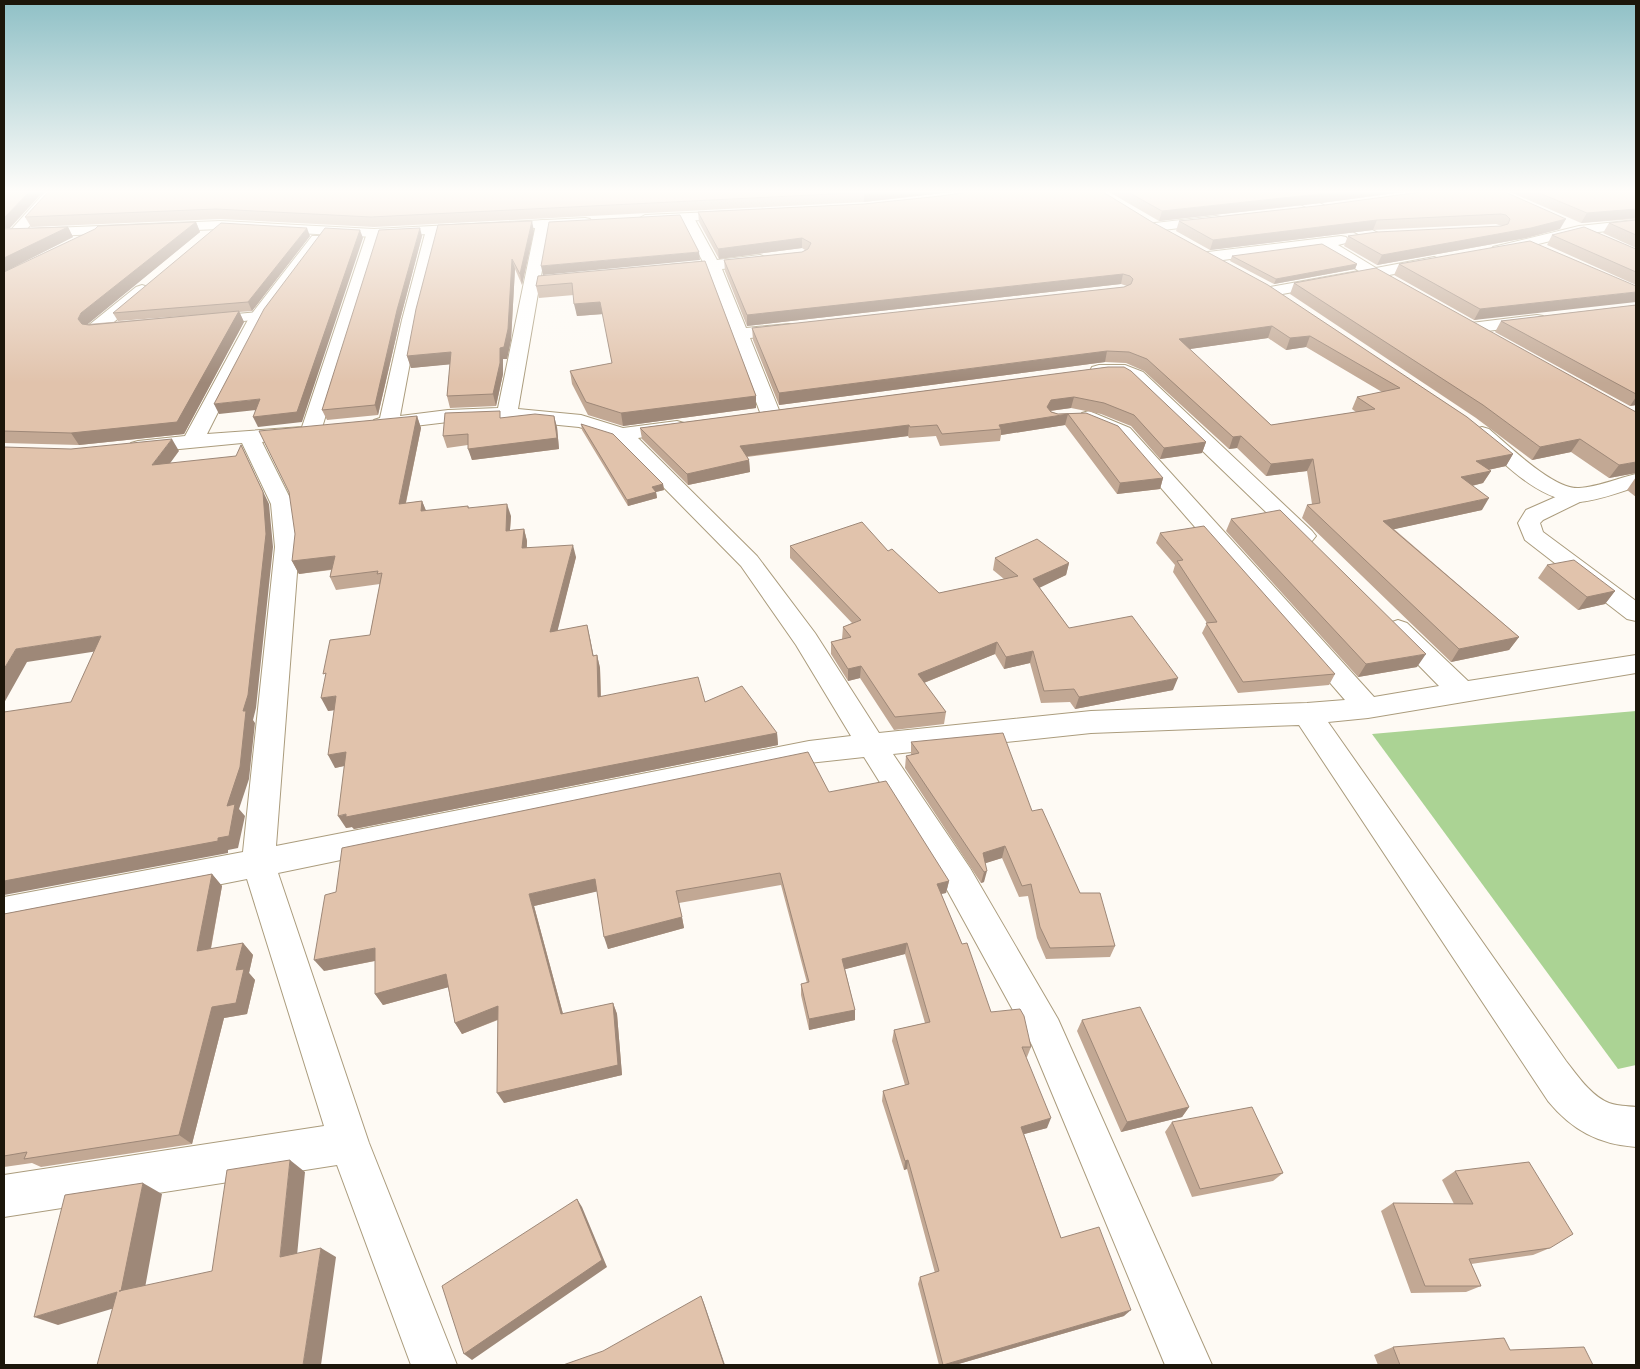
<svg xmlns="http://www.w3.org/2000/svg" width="1640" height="1369" font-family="Overpass,sans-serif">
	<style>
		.water { fill: #abd394 }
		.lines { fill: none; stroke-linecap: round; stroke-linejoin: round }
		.service-casing { stroke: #ab9c7d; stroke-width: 2 }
		.minor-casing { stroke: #ab9c7d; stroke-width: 2 }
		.tertiary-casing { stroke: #ab9c7d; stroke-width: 2 }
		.service { fill: #fff; fill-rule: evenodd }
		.minor { fill: #fff; fill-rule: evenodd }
		.tertiary { fill: #fff; fill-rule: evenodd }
		.wall { fill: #c2a894; fill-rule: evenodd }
		.shaded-wall { fill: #9e8878 }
		.building { fill: #e1c3ac; stroke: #9e8878; fill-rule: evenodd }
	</style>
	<rect width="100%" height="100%" fill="#fefaf4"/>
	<!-- water -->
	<path class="water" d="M1636 711V1065L1618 1069 1372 734Z"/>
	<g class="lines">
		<!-- service casing -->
		<g class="service-casing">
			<path id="service" d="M258 312 262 313 264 316 262 319 214 324 208 320 214 316Z"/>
		</g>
		<!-- minor casing -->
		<g class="minor-casing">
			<path id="minor" d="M45 192H59L20 237H10L8 234 10 231Z
				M1281 192H1298L1378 233 1380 236 1378 239H1368L1283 195Z
				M687 214 694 218 717 260 760 255 765 257 768 260 765 263 760 265 722 269 746 328 789 324 795 325 798 329 795 333 789 334 750 338 781 415 778 419 771 421 764 419 761 415 707 270 669 275 664 273 661 270 664 267 669 265 703 262 680 218Z
				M1216 216 1221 217 1223 220 1221 223 1155 231 1150 230 1148 227 1150 224 1155 223Z
				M543 220 548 221 550 224 518 409 581 415 623 428 677 421 684 423 687 427 684 431 638 438 757 556 815 633 879 733 1091 711 1307 703 1345 700 1116 436 1082 421 1079 417 1082 413 1089 411 1130 428 1374 697 1439 686 1389 635 1385 629 1389 623 1398 620 1407 623 1468 681 1636 655V673L1368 718 1328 722 1566 1061C1577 1075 1591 1096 1609 1103 1617 1106 1627 1106 1636 1107V1147C1598 1144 1572 1130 1548 1101L1299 725 1091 733 893 754 970 868 1058 1019 1212 1365H1165L1032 1045 946 888 864 757 809 763 278 873 369 1143 457 1365H411L337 1165 4 1217V1175L324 1126 247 879 4 927V897L243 852 275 547 271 504 242 443 138 453 131 451 128 447 131 443 138 441 185 436 250 316 312 236H322L324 239 266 317 207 434 302 427 367 233 369 230H379L381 233 321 431 318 435 306 436 262 442 293 504 299 547 276 846 809 741 851 736 796 645 741 566 615 438 579 427 507 420 448 422 381 430 374 428 371 424 374 420 380 418 402 320 426 230 428 227H438L440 230 418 320 400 416 448 410 498 408 536 224 538 221Z
				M1636 220V228L1579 234 1498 254 1493 253 1491 250 1493 247 1579 226Z
				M1341 236 1346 237 1348 240 1346 243 1338 245 1376 268 1434 257 1439 259 1442 262 1439 265 1434 267 1389 275 1391 278 1389 281 1383 283 1372 278 1271 296 1265 294 1263 291 1265 288 1359 271 1320 247 1208 262 1203 260 1200 257 1203 254 1208 252Z
				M142 285 148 287 150 290 148 293 101 333 95 334 89 333 86 329 89 325 136 287Z
				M1537 315 1543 316 1545 320 1543 324 1471 333 1465 332 1462 328 1465 324 1471 323Z
				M1099 365H1125L1143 372 1312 531 1316 536 1312 541 1304 543 1296 541 1129 380 1122 377 1092 375 1090 371 1092 367Z
				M1576 488 1584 490 1587 495 1584 500 1543 520 1540 523 1543 532 1636 601V621L1627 619 1525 540 1518 523 1526 510Z"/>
		</g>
		<!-- tertiary casing -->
		<g class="tertiary-casing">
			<path id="tertiary" d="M735 211 740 212 742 215 740 218 645 223 638 219 645 215Z
				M585 218 590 219 592 222 590 225 374 237 220 229 4 238V230L220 221 374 229Z
				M1482 427 1489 429C1508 445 1554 490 1579 488 1598 487 1618 478 1636 474V487C1620 492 1594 502 1577 502 1536 499 1503 462 1475 437L1472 433 1475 429Z"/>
		</g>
		<!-- service -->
		<use href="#service" class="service"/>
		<!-- minor -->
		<use href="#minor" class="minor"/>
		<!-- tertiary -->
		<use href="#tertiary" class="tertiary"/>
	</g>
	<!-- wall -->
	<path class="wall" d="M48 192H952L864 202 374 227 220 219 31 227 25 217Z
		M1103 192 1513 454 1506 466 1488 470 1491 471 1483 483 1472 486 1482 510 1394 529 1519 637 1509 650 1451 662 1302 518 1307 505 1312 504 1307 471 1266 476 1237 448 1229 449 1144 371 1126 363 1105 362 779 405 753 340 752 328 1124 287 1127 286 1121 284 747 326 725 271 724 260 802 252 805 250 802 248 719 259 699 222 698 212 864 204 941 196ZM1268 338 1286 350 1306 347 1382 392 1357 397 1352 409 1356 412 1271 425 1189 349Z
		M1109 192H1403L1321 203 1159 221Z
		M1421 192 1560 229 1526 238 1377 265 1344 246 1348 236 1502 226 1496 224 1373 230 1210 250 1176 231 1179 221 1325 205Z
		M1510 192H1636V219L1581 223Z
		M1636 220V248L1603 233 1609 223Z
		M196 222 200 232 87 324 210 314 118 321 113 313 310 236 252 311 239 312 244 322 184 434 79 445 4 443V229L68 227 73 237 12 268Z
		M534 231 522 285 515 269 511 340 507 359H503V374L496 406 450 408 447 396 450 364 411 368 407 356Z
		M1552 235 1636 249V285L1547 245Z
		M422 236 400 320 378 415 327 420 322 410Z
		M1232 256 1357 264 1355 269 1274 284 1230 261Z
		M705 261 756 396V408L623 426 588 415 572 384 570 371 612 363 603 314 577 316 574 295 539 298 536 286Z
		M1399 264 1636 286 1474 320 1394 275Z
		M1376 268 1636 473 1609 478 1571 452 1532 460 1476 418 1290 294 1294 283Z
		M1636 305V405L1630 406 1495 332 1501 321Z
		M1108 367 1206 442 1202 453 1160 459 1131 426 1101 414 1071 408 1050 411 1058 414 1086 413 1163 478 1160 489 1117 494 1065 425 1001 435 1000 441 940 446 936 436 909 438 908 436 747 457 749 460 750 472 688 485 642 439 640 428Z
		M417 416 421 428 406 503 422 501 426 511 468 506 469 508 511 516 510 530 524 529 527 541V547L576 557 557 631 587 625 593 656 597 655 600 668 601 696 705 702 777 733 778 745 354 829 352 827 346 828 344 766 335 768 334 710 328 711 370 635 380 584 336 590 330 577 331 570 299 574 292 561Z
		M502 418 557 427 559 449 472 460 468 445 447 448 443 436Z
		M581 424 663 484 664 490 656 492 657 498 628 506 582 430Z
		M1636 477V497L1627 490Z
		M1231 519 1417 667 1358 677 1226 531Z
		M1160 533 1335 674 1329 685 1238 693 1202 633 1207 623 1173 572 1175 565 1156 543Z
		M790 546 888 551 939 593 1004 579 993 570 995 558 1069 563 1066 575 1039 587 1069 628 1173 690 1075 709 1070 702 1041 703 1030 663 1004 669 995 654 924 683 946 712 944 724 894 730 860 678 848 681 831 654V642L842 639 843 627 852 623 790 558Z
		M1547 565 1615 591 1605 604 1578 610 1538 578Z
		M911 742 1032 811 1080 893 1115 946 1110 957 1046 959 1037 938 1028 896 1019 897 1002 858 985 863 984 882 981 883 905 768 906 756 911 755Z
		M829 792 949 881 946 893 941 894 991 1012 1031 1047 1027 1057H1026L1047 1128 1024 1134 1061 1238 1124 1316 955 1365H939L918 1284 920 1277 935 1273 907 1169 904 1170 882 1101 883 1091 905 1085 892 1041 894 1030 925 1023 905 954 845 969 855 1010V1020L809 1030 801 995V984L807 983 781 885 679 903 684 928 608 949 597 891 534 906 563 1014 613 1003 617 1014 622 1075 504 1103 498 1020 462 1034 455 1023 448 987 383 1005 375 994V961L324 971Z
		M212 874 222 886 211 949 243 943 253 955 249 973 255 980 247 1014 224 1018 192 1144 41 1167 32 1163 4 1167V914Z
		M1082 1020 1189 1107 1182 1117 1121 1132 1077 1031Z
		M1172 1122 1283 1173 1273 1181 1192 1197 1165 1132Z
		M1455 1171 1550 1248 1533 1255 1471 1264 1481 1286 1466 1292 1411 1293 1381 1211 1393 1203 1454 1204 1442 1180Z
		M1393 1347 1510 1350 1593 1365H1378L1374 1355Z"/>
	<!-- shaded-wall -->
	<path class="shaded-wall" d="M29 192H43L10 228 4 229V218Z
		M872 192H952L864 202V193Z
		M1338 192H1403L1321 203 1159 221 1162 211Z
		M1636 209V218L1581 223 1587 213Z
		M1566 219 1560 229 1526 238 1377 265 1382 255Z
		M1377 220 1373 230 1210 250 1213 240Z
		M532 221 534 231 522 285 520 274Z
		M196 222 200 232 88 324 84 330 78 319 81 313Z
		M68 227 73 237 4 272V258Z
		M307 228 310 236 252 311 248 302Z
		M420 228 422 236 400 320 378 415 375 405 397 310Z
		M360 230 363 238 302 422 258 427 253 417Z
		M802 238V248L719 259 718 249Z
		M699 252 700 260 543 275 541 266Z
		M512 259 515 269 511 340 507 359H503V374L496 406 493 394 500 348Z
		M1357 264 1355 269 1274 284 1276 279Z
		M1123 274 1121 284 747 326V315Z
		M1636 292V302L1474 320 1480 309Z
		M600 302 603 314 577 316 574 304Z
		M239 311 244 322 184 434 79 445 71 433Z
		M1272 326 1268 338 1176 351 1179 339Z
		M1310 336 1306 347 1286 350 1290 338Z
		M1107 351 1105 362 779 405V393Z
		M451 352 454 364 411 368 407 356Z
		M756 396V408L623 426 621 413Z
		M1074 397 1071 408 1049 411 1045 418 1068 414 1065 425 1001 435V429L999 425 1047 407 1051 400Z
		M1636 397V405L1630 406Z
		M260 399 265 409 219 414 214 404Z
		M417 416 421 428 403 516 399 504Z
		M554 416 557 427 559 449 472 460 468 449Z
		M909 425 908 436 741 457 740 446Z
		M1241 436 1237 448 1229 449 1233 437Z
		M172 439 179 451 160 477 152 465Z
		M1580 439 1571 452 1532 460 1540 447Z
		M1206 442 1202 453 1160 459 1164 448Z
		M241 445 269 504 273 547 256 708 253 720 255 723 249 779 239 809 245 816 238 848 228 850V853L4 895V881L227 806 243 711Z
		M1513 454 1506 466 1469 474 1476 461Z
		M1313 459 1307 471 1266 476 1271 464Z
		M749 460 750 472 688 485 687 474Z
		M1636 462V473L1609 478 1619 465Z
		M1491 471 1483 483 1454 490 1461 477Z
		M1163 478 1160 489 1117 494 1120 483Z
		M663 484 664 490 656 492 657 498 628 506 627 500 652 487Z
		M1489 498 1482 510 1377 533 1383 521Z
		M422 501 427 513 421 511Z
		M507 504 511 516 509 543 506 531Z
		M524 529 527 541 526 560 522 548Z
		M573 545 576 557 554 645 550 632Z
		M335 556 341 568 299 574 292 561Z
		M1069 563 1066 575 1031 592 1033 579Z
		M1615 591 1605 604 1578 610 1587 597Z
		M587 625 590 638 596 668 593 656Z
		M101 636 111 649 27 662 4 703V669L16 649Z
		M1519 637 1509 650 1451 662 1459 649Z
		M997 642 995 654 916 686 918 674Z
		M1033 651 1030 663 1004 669 1006 657Z
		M1426 654 1417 667 1358 677 1366 664Z
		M597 655 600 668 601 709 598 697Z
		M861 666 860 678 848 681V669Z
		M1178 678 1173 690 1075 709 1079 697Z
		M336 696 343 709 328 711 321 698Z
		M777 733 778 745 354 829 352 827 346 828 338 816Z
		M346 752 353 764 335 768 328 755Z
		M1005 846 1002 858 980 865 983 853Z
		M987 871 984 882 981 883 984 872Z
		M212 874 222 886 208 963 197 951Z
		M595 879 599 891 534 906 566 1025 561 1014 529 894Z
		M949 881 946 893 935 895 937 884Z
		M682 917 684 928 608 949 604 937Z
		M243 943 253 955 249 973 255 980 247 1014 224 1018 192 1144 179 1135 212 1007 236 970Z
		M907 943 905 954 842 970V959Z
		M375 948 384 959 324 971 314 960Z
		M446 974 453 986 383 1005 375 994Z
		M613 1003 617 1014 622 1075 504 1103 497 1093Z
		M498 1006 504 1017 462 1034 455 1023Z
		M855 1010V1020L809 1030V1019Z
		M1189 1107 1182 1117 1121 1132 1127 1122Z
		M1051 1118 1047 1128 1017 1136 1021 1127Z
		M290 1160 305 1172 296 1266 280 1257Z
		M908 1160 907 1169 904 1170 905 1161Z
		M143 1183 162 1194 143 1299 119 1291Z
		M577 1199 582 1207 607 1267 472 1360 464 1354Z
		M321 1248 336 1257 321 1365H303Z
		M117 1292 138 1301 58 1325 34 1317Z
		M701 1296 704 1303 725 1365H724Z
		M1131 1310 1124 1316 955 1365H943Z"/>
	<!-- building -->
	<path class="building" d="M4 192H29L4 218Z
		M48 192H872L371 217 216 209 25 217Z
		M968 192H1103L1152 222 1268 285 1467 417 1513 454 1476 461 1491 471 1461 477 1489 498 1383 521 1519 637 1459 649 1307 505 1320 503 1313 459 1271 464 1241 436 1233 437 1147 359 1129 352 1107 351 779 393 752 328 1124 287 1131 284 1133 279 1130 276 1123 274 747 315 724 260 802 252 808 249 811 243 802 238 718 249 698 212 864 204 941 196ZM1272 326 1290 338 1310 336 1400 388 1357 397 1375 409 1271 425 1179 339Z
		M1128 192H1338L1162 211Z
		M1421 192H1505L1566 219 1531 228 1382 255 1348 236 1377 232 1501 226 1508 224 1510 219 1506 215 1501 214 1377 220 1213 240 1179 221 1325 205Z
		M1537 192H1636V209L1587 213Z
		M680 215 699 252 541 266 549 222Z
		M1636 220V235L1609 223Z
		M532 221 520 274 512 259 508 329 504 347 500 348V363L493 394 447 396 451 352 407 356 416 309 438 225Z
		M196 222 81 313 78 319 82 324 89 325 239 311 177 422 71 433 4 431V272L95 229 98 226Z
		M221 223 307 228 248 302 113 313Z
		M68 227 4 258V229Z
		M1584 227 1636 249V272L1552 235Z
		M325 228 360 230 297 412 253 417 260 399 214 404 264 309Z
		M420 228 397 310 375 405 322 410 379 230Z
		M1530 241 1636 286V292L1480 309 1399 264Z
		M1322 244 1357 264 1276 279 1232 256Z
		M705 261 756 396 621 413 586 402 570 371 612 363 600 302 574 304 572 283 536 286 538 276Z
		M1376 268 1636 412V462L1619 465 1580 439 1540 447 1483 405 1294 283Z
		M1636 305V394L1501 321Z
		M1108 367H1124L1131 371 1206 442 1164 448 1134 415 1104 403 1074 397 1051 400 1047 407 1051 412 1058 414 1086 413 1118 426 1163 478 1120 483 1068 414 999 425 1001 429 942 434 937 425 910 427 909 425 740 446 749 460 687 474 640 428Z
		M500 411V418L535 414 554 416 557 438 468 449V434L443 436 445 413Z
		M417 416 399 504 422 501 421 511 468 506V508L507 504 506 531 524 529 522 548 573 545 550 632 587 625 593 656 597 655 598 697 698 677 705 702 742 686 777 733 346 817V814L338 816 346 752 328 755 336 696 321 698 326 673 323 674 330 640 370 635 382 573 377 574 378 571 330 577 335 556 292 561 295 534 289 492 259 431Z
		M581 424 613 434 663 484 652 487 656 492 627 500Z
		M172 439 152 465 236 456 241 445 263 492 266 534 248 695 243 711H246L240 767 227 806 235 804 229 836 218 838V841L4 881V712L71 702 101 636 16 649 4 669V447L71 449Z
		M1280 510 1426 654 1366 664 1231 519Z
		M862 522 888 551 892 549 939 593 1018 576 995 558 1037 539 1069 563 1033 579 1069 628 1132 616 1178 678 1079 697 1074 689 1044 691 1033 651 1006 657 997 642 918 674 946 712 895 717 861 666 848 669 831 642 851 637 843 627 861 620 790 546Z
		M1204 526 1335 674 1243 682 1206 623 1217 622 1177 561 1183 560 1160 533Z
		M1574 560 1615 591 1587 597 1547 565Z
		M1003 733 1032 811 1042 809 1080 893H1100L1115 946 1050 948 1040 927 1031 884 1022 886 1005 846 983 853 987 871 984 872 906 756 919 753 911 742Z
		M808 752 829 792 886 781 949 881 937 884 962 944 967 943 991 1012 1020 1009 1024 1016 1031 1047H1022L1051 1118 1021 1127 1061 1238 1099 1227 1131 1310 943 1365 920 1277 939 1271 908 1160 905 1161 883 1091 909 1084 894 1030 930 1022 907 943 842 959 855 1010 809 1019 801 984 809 982 780 873 676 891 682 917 604 937 595 879 529 894 561 1014 613 1003 618 1065 497 1093 498 1006 455 1023 446 974 375 994V948L314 960 325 895 336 892 342 848Z
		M212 874 197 951 243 943 236 970 244 969 236 1003 212 1007 179 1135 24 1159 27 1152 4 1156V914Z
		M1140 1007 1189 1107 1127 1122 1082 1020Z
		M1252 1107 1283 1173 1200 1189 1172 1122Z
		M290 1160 280 1257 321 1248 303 1365H97L117 1292 34 1317 65 1195 143 1183 121 1291H119L212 1271 227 1170Z
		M1529 1162 1573 1234 1550 1248 1469 1259 1481 1286H1425L1393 1203 1473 1204 1455 1171Z
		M577 1199 602 1260 464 1354 442 1286Z
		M701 1296 724 1365H563L603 1351Z
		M1504 1338 1510 1350 1584 1347 1593 1365H1400L1393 1347Z"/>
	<!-- sky -->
	<linearGradient id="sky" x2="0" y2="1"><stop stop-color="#8fc0c6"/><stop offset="0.5" stop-color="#fffdfa"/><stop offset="1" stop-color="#fffdfa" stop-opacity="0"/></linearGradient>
	<rect width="1640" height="383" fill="url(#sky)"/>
	<!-- border -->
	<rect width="1640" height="1369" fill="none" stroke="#1c160a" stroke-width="10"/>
</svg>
